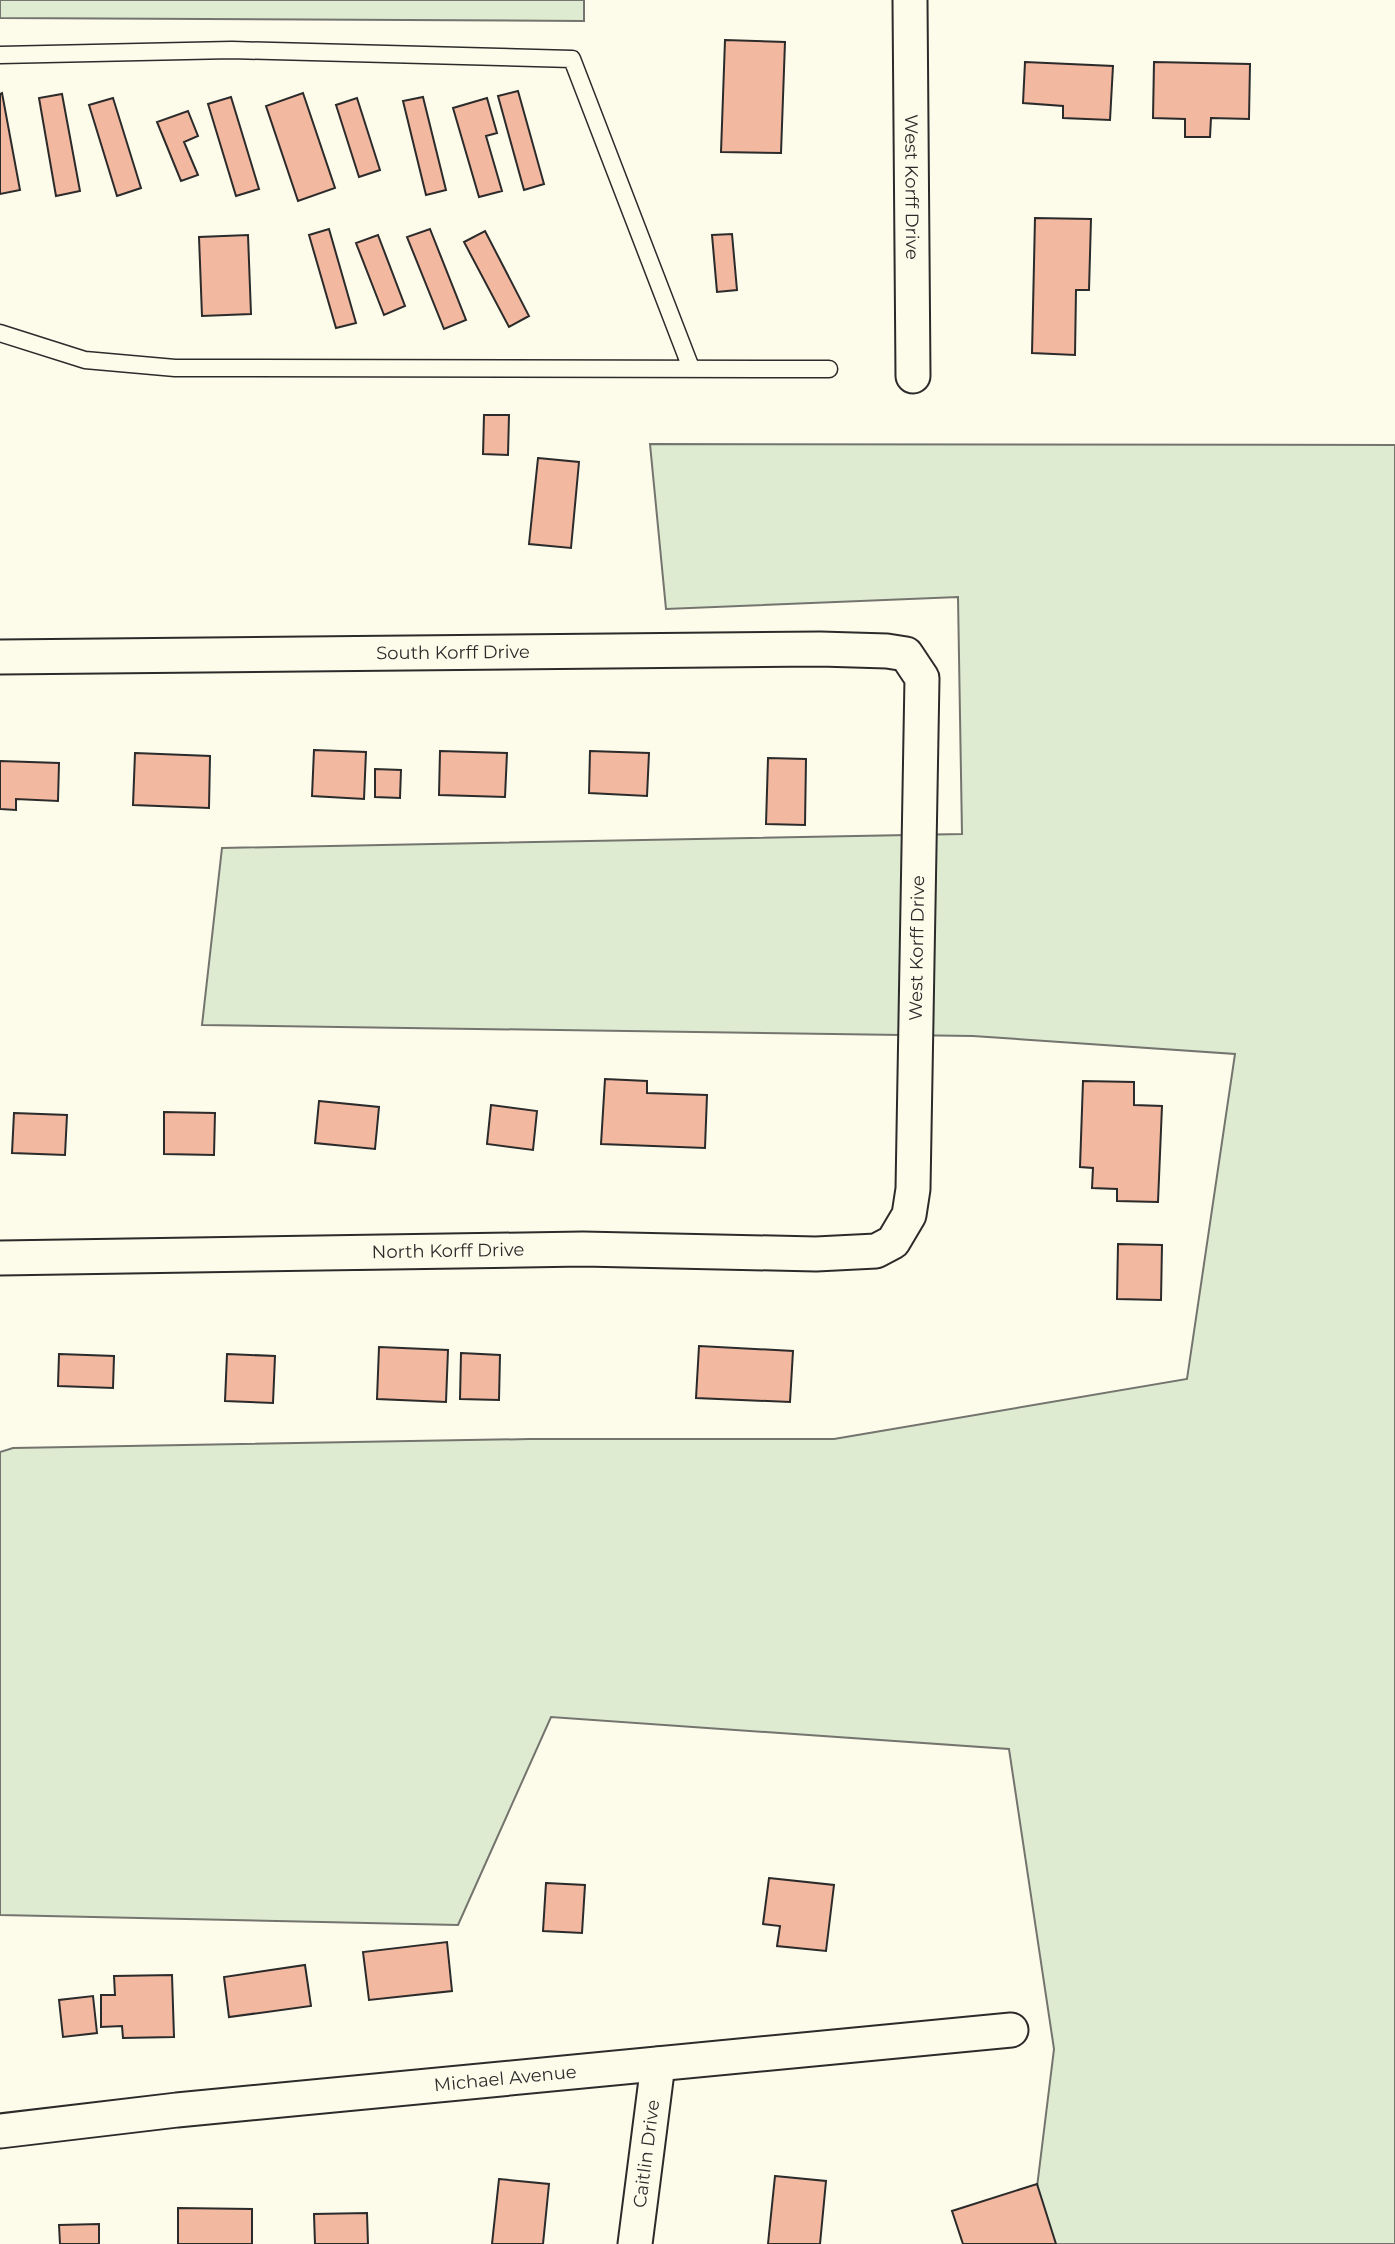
<svg xmlns="http://www.w3.org/2000/svg" width="1395" height="2244" font-family="Montserrat,sans-serif">
	<style>
		.green { fill: #deebd1; stroke: #74746e; stroke-width: 2 }
		.building { fill: #f2b8a0; stroke: #2b2b2b; stroke-width: 2 }
		.lines { fill: none; stroke-linecap: round; stroke-linejoin: round }
		.lane-casing { stroke: #2b2b2b; stroke-width: 19 }
		.street-casing { stroke: #2b2b2b; stroke-width: 37 }
		.lane { stroke: #fdfbea; stroke-width: 16 }
		.street { stroke: #fdfbea; stroke-width: 33 }
		.labels { text-anchor: middle; dominant-baseline: central; stroke-width: 5; stroke-linejoin: round; paint-order: stroke }
		.street-label { font-size: 18px; fill: #2b2b2b; stroke: #fdfbea }
	</style>
	<rect width="100%" height="100%" fill="#fdfbea"/>
	<!-- green -->
	<path class="green" d="M0 0H584V21L0 18Z
		M650 444 1395 445V2244H1030L1054 2049 1009 1749 551 1717 458 1925 0 1915V1452L13 1448 530 1439H834L1187 1379 1235 1054 973 1036 202 1025 222 848 962 834 958 597 666 609Z"/>
	<!-- building -->
	<path class="building" d="M725 40 785 42 781 153 721 152Z
		M1025 62 1113 66 1110 120 1063 118V106L1023 103Z
		M1154 62 1250 64 1249 119 1211 118 1210 137H1185V119L1153 118Z
		M518 91 544 184 524 190 498 96Z
		M2 93 20 190 0 194V94Z
		M303 93 335 188 298 201 266 106Z
		M62 94 80 191 56 196 39 98Z
		M231 97 259 189 236 196 208 104Z
		M423 97 446 190 426 195 403 101Z
		M113 98 141 188 117 196 89 105Z
		M357 98 380 170 359 177 336 105Z
		M487 98 497 133 486 136 502 191 479 197 453 108Z
		M188 111 198 136 184 142 198 175 181 181 157 122Z
		M1035 218 1091 219 1089 290H1076L1075 355 1032 353Z
		M329 229 356 323 336 328 309 235Z
		M430 229 466 320 444 329 407 237Z
		M485 231 529 316 509 327 464 242Z
		M732 234 737 290 717 292 712 235Z
		M248 235 251 314 202 316 199 237Z
		M378 235 405 306 384 315 356 243Z
		M484 415H509L508 455 483 454Z
		M538 458 579 462 571 548 529 544Z
		M314 750 366 752 364 799 312 796Z
		M440 751 507 753 505 797 439 795Z
		M590 751 649 753 647 796 589 793Z
		M135 753 210 756 209 808 133 805Z
		M768 758 806 759 805 825 766 824Z
		M0 761 59 763 58 801 16 799V810L0 809Z
		M375 769 401 770 400 798 375 797Z
		M605 1079 647 1081V1093L707 1095 705 1148 601 1144Z
		M1083 1081 1134 1082V1105L1162 1106 1158 1202 1117 1201V1189L1092 1188 1093 1168 1080 1167Z
		M319 1101 379 1107 375 1149 315 1143Z
		M491 1105 537 1111 533 1150 487 1144Z
		M164 1112 215 1113 214 1155 164 1154Z
		M14 1113 67 1115 65 1155 12 1153Z
		M1118 1244 1162 1245 1161 1300 1117 1299Z
		M699 1346 793 1351 790 1402 696 1398Z
		M379 1347 448 1350 446 1402 377 1399Z
		M461 1353 500 1355 499 1400 460 1399Z
		M59 1354 114 1356 113 1388 58 1386Z
		M227 1354 275 1356 273 1403 225 1401Z
		M769 1878 834 1885 826 1951 777 1946 780 1926 763 1924Z
		M546 1883 585 1885 582 1933 543 1931Z
		M447 1942 452 1991 369 2000 363 1952Z
		M305 1965 311 2006 229 2017 224 1977Z
		M172 1975 174 2037 123 2038 122 2026 101 2027V1995H115L114 1976Z
		M93 1996 97 2033 63 2037 59 2000Z
		M775 2176 826 2181 820 2244H768Z
		M499 2179 549 2184 543 2244H492Z
		M1037 2184 1056 2244H963L952 2211Z
		M178 2208 252 2209V2244H178Z
		M367 2213 368 2244H315L314 2214Z
		M99 2224V2244H60L59 2225Z"/>
	<g class="lines">
		<!-- lane casing -->
		<g class="lane-casing">
			<path id="lane" d="M0 55 232 50 572 59 691 368
				M0 333 85 360 175 368 829 369"/>
		</g>
		<!-- street casing -->
		<g class="street-casing">
			<g id="street">
				<path id="s1" d="M910 0 913 376"/>
				<path id="s2" d="M0 657 820 649 887 651 906 654 922 678 913 1189 909 1215 893 1242 876 1251 816 1254 583 1249 0 1258"/>
				<path id="s3" d="M0 2131 177 2110 1011 2030"/>
				<path id="s4" d="M635 2244 658 2064"/>
			</g>
		</g>
		<!-- lane -->
		<use href="#lane" class="lane"/>
		<!-- street -->
		<use href="#street" class="street"/>
	</g>
	<g class="labels">
		<!-- street labels -->
		<g class="street-label">
			<text stroke="none"><textPath href="#s1" startOffset="187">West Korff Drive</textPath></text>
			<text stroke="none"><textPath href="#s2" startOffset="453">South Korff Drive</textPath></text>
			<text transform="translate(917 948) rotate(-89)">West Korff Drive</text>
			<text transform="translate(448 1251) rotate(-1)">North Korff Drive</text>
			<text stroke="none"><textPath href="#s3" startOffset="508">Michael Avenue</textPath></text>
			<text stroke="none"><textPath href="#s4" startOffset="91">Caitlin Drive</textPath></text>
		</g>
	</g>
</svg>
